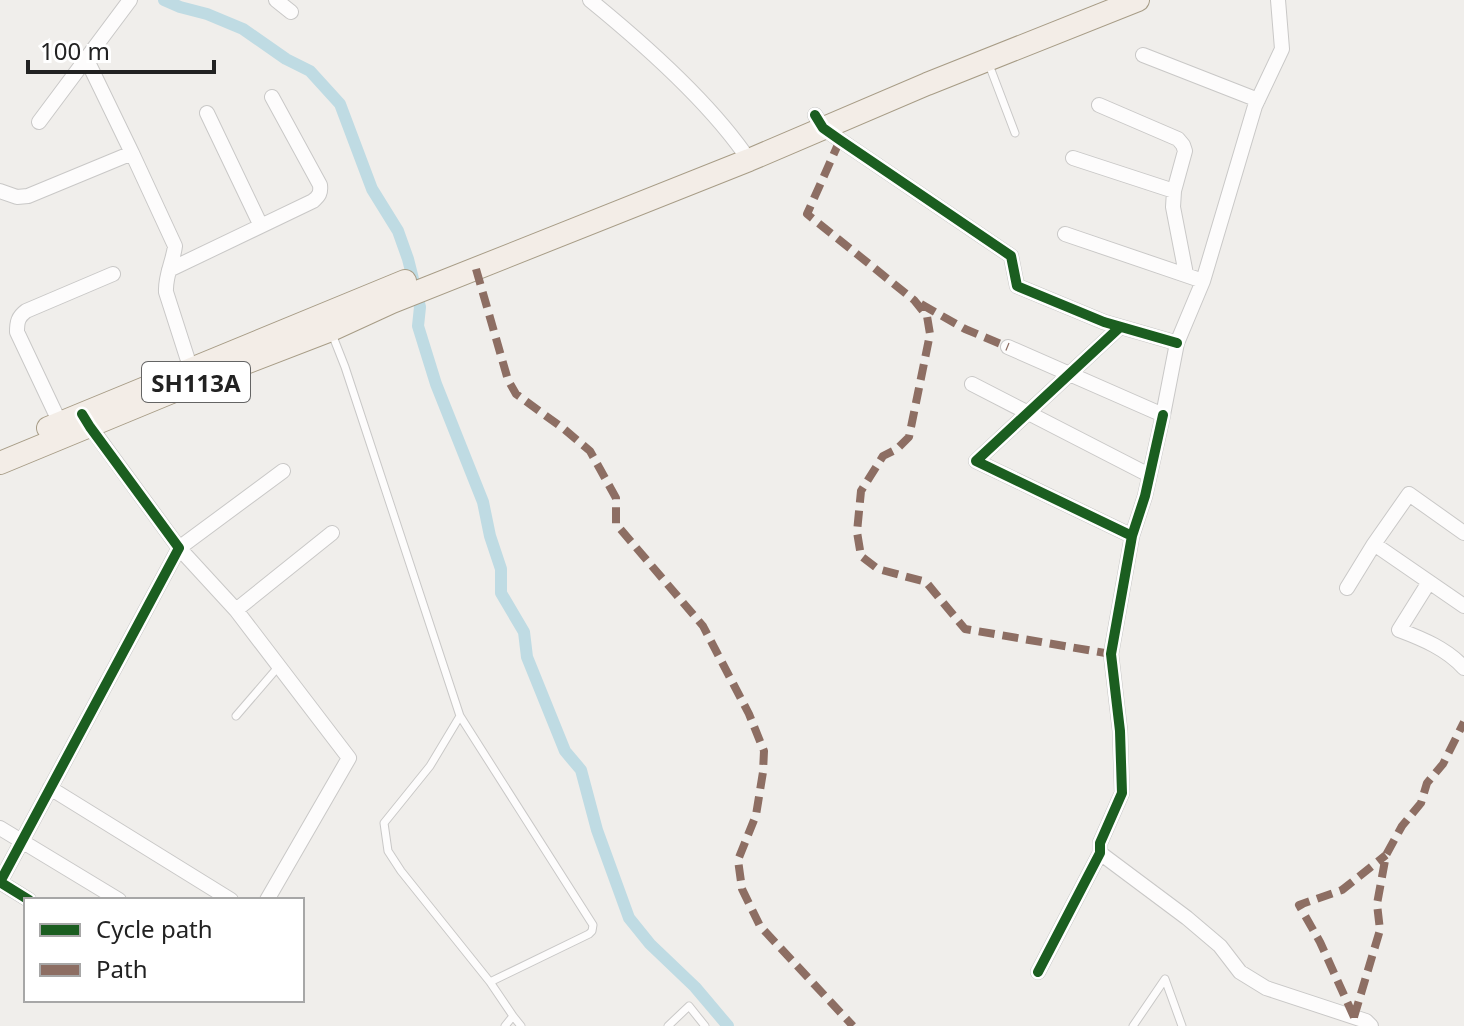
<svg xmlns="http://www.w3.org/2000/svg" width="1464" height="1026" font-family="'Noto Sans',sans-serif">
	<style>
		.lines { fill: none; stroke-linecap: round; stroke-linejoin: round }
		.canal { stroke: #bfdbe3; stroke-width: 12 }
		.service-casing { stroke: #c9c8c7; stroke-width: 9 }
		.minor-casing { stroke: #c9c8c7; stroke-width: 16 }
		.primary-casing { stroke: #a79c86; stroke-width: 24 }
		.service { stroke: #fdfcfc; stroke-width: 7 }
		.minor { stroke: #fdfcfc; stroke-width: 14 }
		.primary { stroke: #f3ede7; stroke-width: 22 }
		.quiet { stroke: #8d6e63; stroke-width: 8; stroke-dasharray: 16 8; stroke-linecap: butt }
		.cycleway-casing { stroke: #fff; stroke-width: 15 }
		.cycleway { stroke: #1b5e20; stroke-width: 10 }
		.labels { text-anchor: middle; dominant-baseline: central; stroke-width: 7; stroke-linejoin: round; paint-order: stroke }
		.shield { fill: #fff; stroke: #646464; stroke-width: 2 }
		.shield-label { font-size: 24px; font-weight: bold; fill: #222 }
	</style>
	<rect width="100%" height="100%" fill="#f0eeeb"/>
	<g class="lines">
		<!-- canal -->
		<path class="canal" d="M164 0 180 7 207 14 243 29 286 59 310 71 340 104 372 189 398 231 408 259 420 307 418 326 436 384 483 502 490 536 501 569V593L524 632 527 657 565 751 581 770 597 830 629 918 650 944 695 987 728 1026"/>
		<!-- service casing -->
		<g class="service-casing">
			<path id="service" d="M988 62 1015 133
				M332 334 345 367 460 716 430 766 384 823 388 851 401 871 490 982 513 1016 505 1026
				M236 716 279 666
				M460 716 593 925 592 931 589 934 490 982
				M513 1016 521 1026
				M668 1026 689 1006 705 1026
				M1133 1026 1165 979 1182 1026"/>
		</g>
		<!-- minor casing -->
		<g class="minor-casing">
			<path id="minor" d="M276 0 291 12
				M590 0C644 44 710 102 749 160
				M1143 55 1258 100
				M86 58 132 153
				M1099 105 1178 139 1183 145 1185 151 1174 191 1173 207 1186 274
				M207 113 261 226
				M815 115 823 128 840 140 1011 256 1017 286 1104 322 1177 343
				M39 122 130 0
				M1073 158 1174 191
				M0 191 17 197 28 196 132 153 175 246C173 262 165 276 166 292L193 376
				M1065 234 1203 281 1255 106 1282 49 1278 0
				M169 270 313 201C319 196 321 193 320 185L272 97
				M1120 327 976 461 1132 536 1145 496 1163 415
				M1008 347 1163 415 1177 343 1203 281
				M972 384 1149 475
				M60 423 17 332C17 322 18 317 26 311L113 274
				M1374 544 1464 606
				M1429 582 1399 630C1423 639 1447 649 1464 668
				M1347 588 1374 544 1409 494 1464 533
				M236 610 332 533
				M50 788 231 900
				M0 828 119 900
				M1100 853 1187 918 1220 946 1240 972 1266 988 1366 1021 1371 1026
				M29 900 0 882 179 548 86 421
				M267 900 349 758 236 610 179 548 283 471
				M1038 972 1100 853V843L1122 793 1120 731 1111 654 1132 536"/>
		</g>
		<!-- primary casing -->
		<g class="primary-casing">
			<path id="primary" d="M48 428 405 281
				M0 463 196 382 331 330 392 302 749 160 927 84 1138 0"/>
		</g>
		<!-- service -->
		<use href="#service" class="service"/>
		<!-- minor -->
		<use href="#minor" class="minor"/>
		<!-- primary -->
		<use href="#primary" class="primary"/>
		<!-- quiet -->
		<path class="quiet" d="M840 140 807 214 914 300 927 316 930 334 909 437 897 449 883 456 861 491 857 532 861 556 878 569 926 582 965 629 1111 654
			M476 269 508 380 516 394 564 429 590 451 616 498V524L703 626 749 714 764 751 763 772 756 815 738 860 742 889 760 926 853 1026
			M921 304 965 329 1008 347
			M1354 1017 1380 930 1377 904 1386 855 1402 826 1421 803 1427 783 1443 764 1464 722
			M1354 1017 1320 942 1299 905 1342 890 1386 855"/>
		<!-- cycleway casing -->
		<g class="cycleway-casing">
			<path id="cycleway" d="M815 115 823 128 840 140 1011 256 1017 286 1104 322 1177 343
				M1120 327 976 461 1132 536 1145 496 1163 415
				M29 900 0 882 179 548 90 427 82 414
				M1038 972 1100 853V843L1122 793 1120 731 1111 654 1132 536"/>
		</g>
		<!-- cycleway -->
		<use href="#cycleway" class="cycleway"/>
	</g>
	<g class="labels">
		<!-- shield labels -->
		<rect class="shield" x="142" y="362" width="108" height="40" rx="6"/>
		<g class="shield-label">
			<text x="196" y="382">SH113A</text>
		</g>
	</g>
	<!-- legend -->
	<rect x="24" y="898" width="280" height="104" fill="#ffffff" stroke="#a7a7a7" stroke-width="2"/>
	<rect x="40" y="924" width="40" height="12" fill="#1b5e20" stroke="#a7a7a7" stroke-width="2"/>
	<text x="96" y="938" font-size="24" fill="#222222">Cycle path</text>
	<rect x="40" y="964" width="40" height="12" fill="#8d6e63" stroke="#a7a7a7" stroke-width="2"/>
	<text x="96" y="978" font-size="24" fill="#222222">Path</text>
	<!-- scale -->
	<path d="M28 60v12h186v-12" fill="none" stroke="#222222" stroke-width="4"/>
	<text x="40" y="60" font-size="24" fill="#222222" stroke="#ffffff" stroke-width="6" paint-order="stroke">100 m</text>
</svg>
